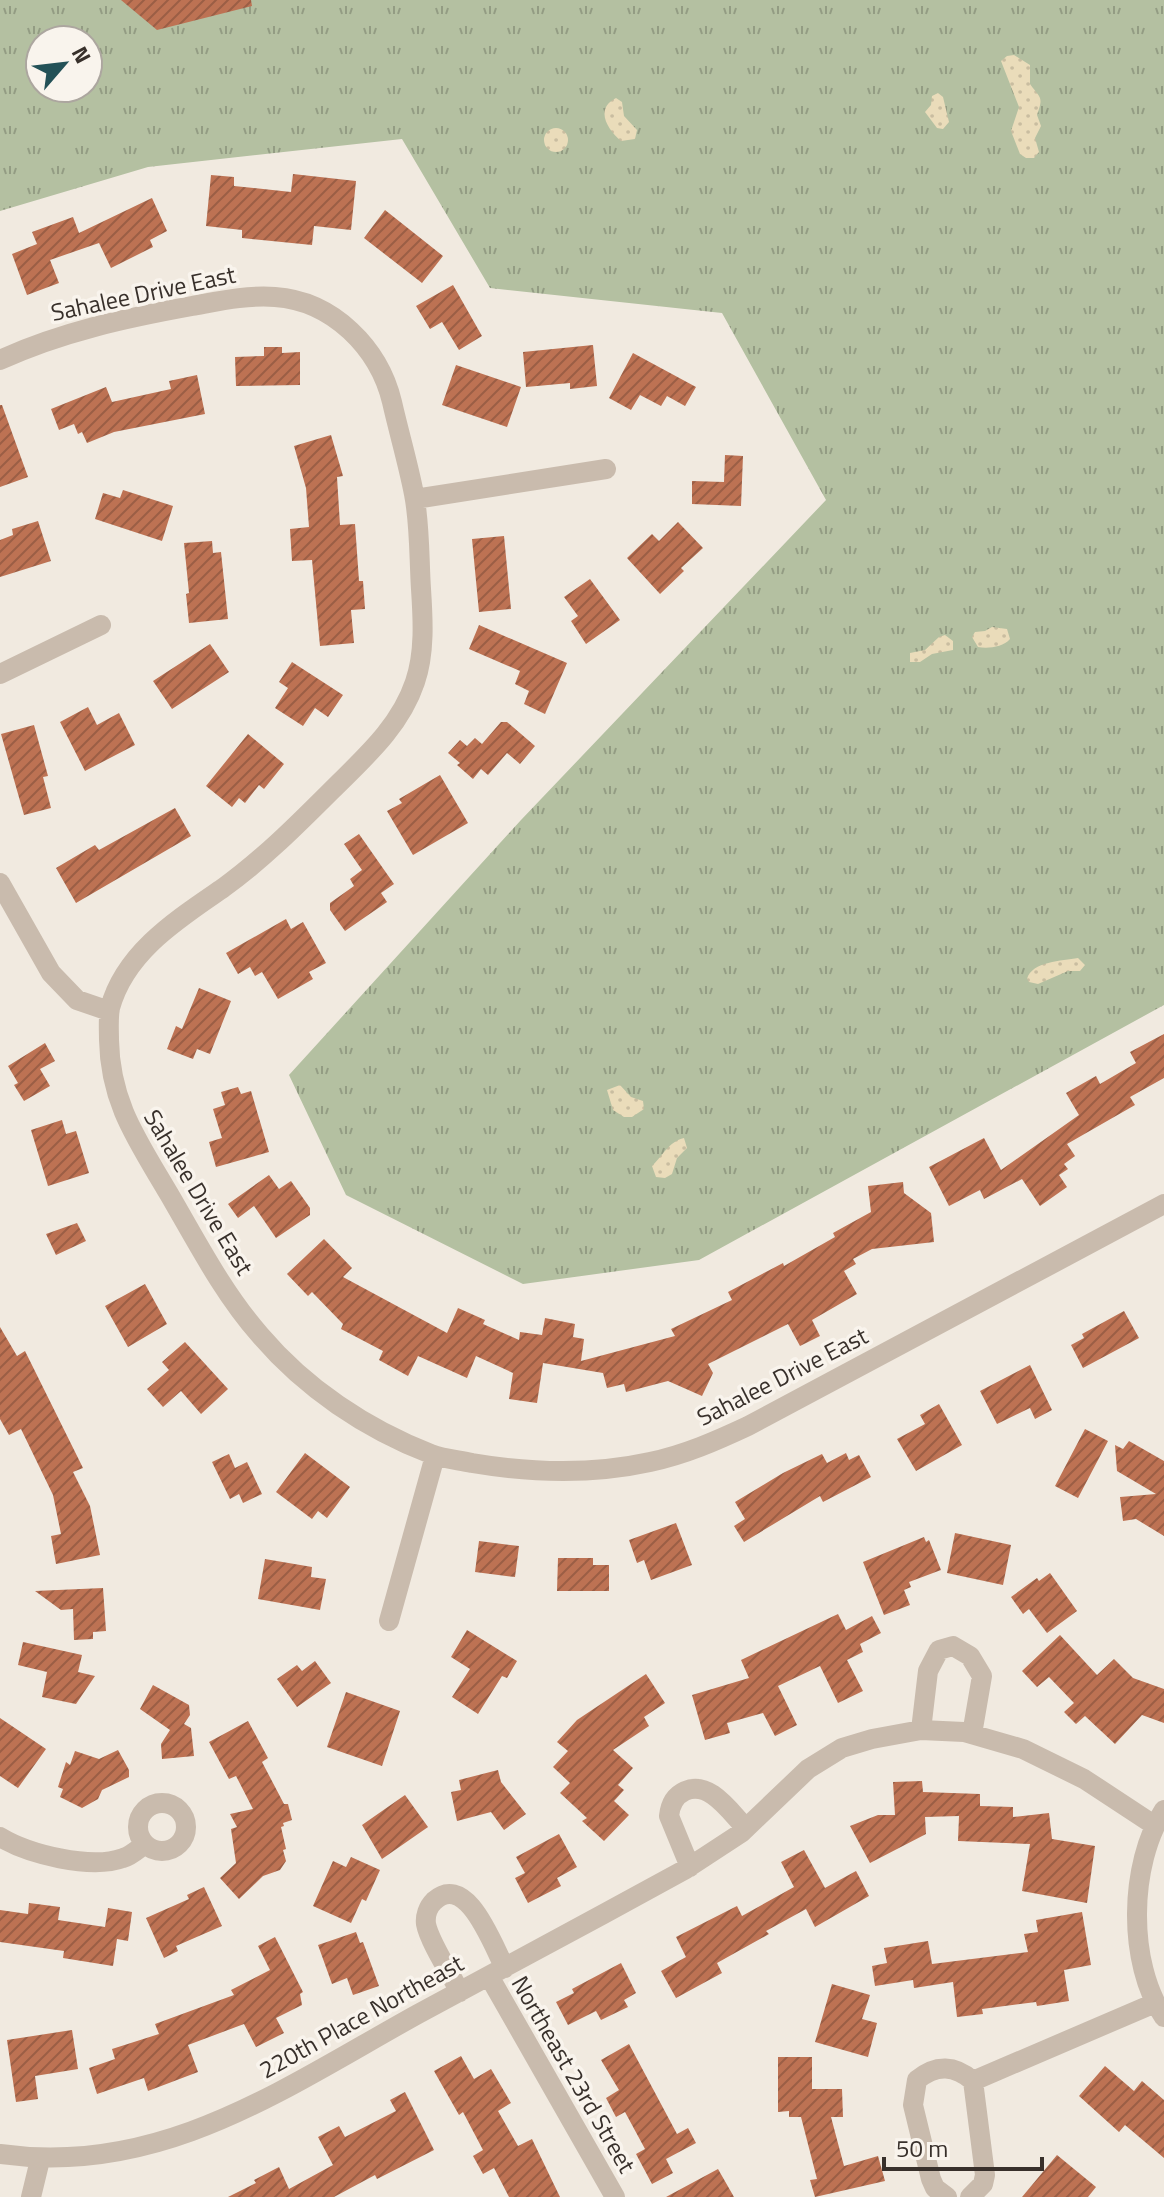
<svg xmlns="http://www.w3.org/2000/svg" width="1164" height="2197" font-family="'Titillium Web',sans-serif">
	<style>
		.grass { fill: url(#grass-tufts); fill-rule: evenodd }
		.sand { fill: url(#sand-dots) }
		.building { fill: url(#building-hatch) }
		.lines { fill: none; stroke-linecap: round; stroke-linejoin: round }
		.minor { stroke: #c9bbad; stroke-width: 20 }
		.labels { text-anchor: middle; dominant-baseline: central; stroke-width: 7; stroke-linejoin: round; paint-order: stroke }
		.street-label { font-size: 24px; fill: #38302b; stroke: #f9f4ed }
	</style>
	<defs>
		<pattern id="grass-tufts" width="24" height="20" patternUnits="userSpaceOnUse" patternTransform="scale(2)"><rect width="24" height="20" fill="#b4c0a1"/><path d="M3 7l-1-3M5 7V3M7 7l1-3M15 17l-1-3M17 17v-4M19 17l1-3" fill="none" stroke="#939c83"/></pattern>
		<pattern id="sand-dots" width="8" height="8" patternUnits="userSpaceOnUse" patternTransform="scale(2)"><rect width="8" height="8" fill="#eadcba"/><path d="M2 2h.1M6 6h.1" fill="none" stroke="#c9bda0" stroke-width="1.8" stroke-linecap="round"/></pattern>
		<pattern id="building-hatch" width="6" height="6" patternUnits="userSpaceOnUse" patternTransform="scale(2)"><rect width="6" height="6" fill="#bd7253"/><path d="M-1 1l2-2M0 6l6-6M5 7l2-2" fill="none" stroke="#9b5e45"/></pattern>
	</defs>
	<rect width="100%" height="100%" fill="#f1eae0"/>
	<!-- grass -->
	<path class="grass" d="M0 0H1164V1005L699 1260 523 1284 346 1195 289 1075 521 820 826 500 722 313 490 288 402 139 148 167 0 211ZM40 40H88V88H40Z"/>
	<!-- sand -->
	<path class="sand" d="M1014 55 1030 65V84C1040 98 1044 96 1037 115L1041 126 1035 138 1039 152 1034 158H1026L1020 154 1011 131 1019 107 1001 61 1007 56Z
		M938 93 943 97 949 122 943 129 937 128 925 112 931 105 932 96Z
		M616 98 622 102 624 116 637 130 635 139 621 141C608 130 594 109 616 98Z
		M544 140a12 12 0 1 1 24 0a12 12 0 1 1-24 0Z
		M992 627 1007 629 1010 639C1003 647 988 649 978 647L972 637 975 632 985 631Z
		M945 635 953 641V650L932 654 920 662H910V653L925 650 939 637Z
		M1078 958 1085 965 1080 971H1068L1038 984 1029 982 1027 979C1032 961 1062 961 1078 958Z
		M620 1085 631 1097 643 1101 644 1109 632 1117H624L613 1110 607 1090Z
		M684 1138 687 1148 677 1158 672 1174 665 1178 656 1177 652 1166C662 1157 669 1141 684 1138Z"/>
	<!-- building -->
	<path class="building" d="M121 0H251L252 6 157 30Z
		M293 174 356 181 351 230 314 226 312 245 242 238V230L206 226 211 175 234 177V186L291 192Z
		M152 198 167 231 150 240 153 247 111 268 99 243 50 260 59 283 27 295 12 254 37 244 32 232 73 217 79 233Z
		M385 210 443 256 422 283 364 238Z
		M453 285 482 336 459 350 442 322 430 329 416 306Z
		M593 345 597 386 570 389V383L526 387 523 352Z
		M264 347H282V353L300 352V385L236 386 235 357 264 356Z
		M633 353 696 387 685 406 667 396 661 406 640 395 631 410 609 398Z
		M456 365 521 387 507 427 442 405Z
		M197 375 205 414 114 432 87 443 82 432 78 434 74 424 59 430 51 409 106 387 112 402 171 389 169 381Z
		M0 405H2L28 477 0 487Z
		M331 435 343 476 337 477 340 525 355 524 359 581H363L365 609 351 610 354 643 320 646 312 560 292 561 290 529 309 527 306 488 294 446Z
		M725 455 743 456 741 506 692 504V481L724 482Z
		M123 490 173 506 162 541 95 519 103 493 120 498Z
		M38 521 51 561 0 577V540L13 535 12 529Z
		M678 522 703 548 681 568 684 571 660 594 627 558 652 534 659 541Z
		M504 536 511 609 479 612 472 539Z
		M212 541 213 553 221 552 228 619 189 623 186 594 189 593 184 543Z
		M590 579 620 620 586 644 571 621 578 616 564 597Z
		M479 625 567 663 545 714 524 704 529 691 515 684 520 671 469 649Z
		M210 644 229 672 172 709 153 681Z
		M292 662 343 695 328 717 315 708 303 726 275 708 288 688 279 682Z
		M88 707 97 725 119 713 135 745 85 771 60 722Z
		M501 722H507L535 746 520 764 507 753 488 775 481 769 473 779 457 765 460 763 448 753 460 740 467 746 475 738 482 744Z
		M34 725 48 776 43 777 51 808 24 815 1 734Z
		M248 734 284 764 264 789 259 785 245 803 239 798 232 807 206 786Z
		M440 775 468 823 413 855 387 811 402 803 399 799Z
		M175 808 191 836 76 903 56 868 95 845 99 850Z
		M359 834 394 884 381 893 387 902 345 931 330 910V903L354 886 350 879 362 870 344 844Z
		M286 919 291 929 303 922 326 963 309 972 313 979 278 999 262 972 255 976 250 967 238 974 226 953Z
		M199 988 231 1001 210 1054 197 1049 193 1059 167 1049 176 1026 182 1029Z
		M1164 1034V1078L1130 1097 1135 1105 1067 1144 1075 1156 1064 1164 1068 1169 1059 1175 1067 1187 1040 1206 1022 1179 984 1199 980 1190 949 1206 929 1167 984 1138 1001 1170 1079 1115 1066 1093 1096 1076 1100 1084 1136 1063 1130 1052Z
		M45 1043 55 1061 40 1069 50 1086 24 1101 14 1085 18 1083 8 1066Z
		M238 1087 241 1094 251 1091 269 1152 216 1167 209 1142 222 1138 213 1109 225 1105 221 1092Z
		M62 1120 66 1134 76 1131 89 1173 48 1186 31 1130Z
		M269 1175 279 1189 291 1181 310 1208V1215L276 1238 254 1206 238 1218 228 1204Z
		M903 1182 904 1193 931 1213 934 1242 872 1249 853 1259 856 1264 844 1271 857 1294 812 1320 820 1336 800 1346 788 1324 708 1364 713 1373 702 1396 668 1381 626 1392 624 1384 607 1388 603 1373 543 1363 537 1403 509 1399 513 1373 476 1356 467 1378 418 1356 408 1376 379 1360 383 1351 341 1329 343 1324 312 1292 308 1296 287 1274 324 1239 352 1268 343 1277 447 1333 458 1308 485 1320 483 1324 519 1340 520 1332 542 1335 545 1318 575 1324 573 1337 584 1339 581 1361 675 1336 671 1329 732 1300 728 1292 783 1263 784 1266 835 1237 833 1233 871 1212 868 1186Z
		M77 1223 86 1241 56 1255 46 1234Z
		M145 1284 167 1324 128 1347 105 1306Z
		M1124 1311 1139 1338 1083 1368 1071 1345 1084 1338 1082 1334Z
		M0 1327 17 1356 25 1351 83 1468 73 1472 90 1506 100 1555 56 1564 51 1536 61 1534 53 1495 21 1429 9 1435 0 1419Z
		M185 1342 228 1389 201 1414 181 1391 163 1407 147 1389 169 1370 162 1362Z
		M1030 1365 1052 1410 1035 1419 1030 1408 997 1424 980 1391Z
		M939 1404 962 1445 916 1471 897 1439 925 1424 920 1415Z
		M1085 1429 1108 1441 1078 1498 1055 1486Z
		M1129 1441 1164 1461V1536L1136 1519 1123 1521 1120 1497 1156 1494 1117 1471 1115 1445 1123 1449Z
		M305 1453 350 1487 327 1518 318 1511 312 1519 276 1492Z
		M846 1453 849 1460 859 1455 871 1477 823 1502 820 1496 744 1542 734 1526 745 1519 735 1502 783 1473 822 1454 827 1463Z
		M229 1454 235 1468 247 1462 262 1494 243 1503 239 1494 230 1499 212 1462Z
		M676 1523 692 1565 651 1580 644 1560 637 1563 629 1540Z
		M955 1533 1011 1545 1003 1585 947 1573Z
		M924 1537 926 1542 929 1540 941 1570 909 1582 911 1587 904 1590 910 1605 884 1615 863 1562Z
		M479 1541 519 1546 515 1577 475 1572Z
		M558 1558H593V1565H609V1591H557Z
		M265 1559 312 1567 311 1577 326 1579 320 1610 258 1599Z
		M1050 1573 1077 1611 1047 1633 1029 1609 1023 1614 1011 1597 1037 1578 1039 1581Z
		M103 1588 106 1631 93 1632V1639L74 1640 73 1609 61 1610 35 1591Z
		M838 1614 846 1630 872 1616 881 1633 860 1644 863 1652 847 1660 863 1691 838 1703 820 1666 778 1686 797 1725 775 1736 763 1713 727 1723 730 1733 705 1740 692 1695 749 1678 741 1660Z
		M467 1630 517 1661 507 1678 502 1676 478 1714 452 1697 470 1669 451 1657Z
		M1060 1635 1097 1675 1114 1659 1133 1678 1164 1689V1723L1142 1715 1115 1744 1085 1716 1076 1724 1064 1712 1074 1703 1049 1677 1037 1687 1022 1671Z
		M23 1642 82 1655 78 1672 95 1676 76 1704 42 1697 47 1672 18 1665Z
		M315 1661 331 1683 297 1707 277 1679 297 1665 302 1671Z
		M646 1674 665 1703 644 1717 649 1726 613 1750 633 1768 618 1785 624 1790 614 1801 629 1815 604 1841 582 1821 587 1818 560 1793 570 1783 553 1767 568 1751 557 1742 577 1720Z
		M153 1685 189 1705 190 1715 184 1724 191 1728 194 1756 162 1759 161 1744 170 1730 140 1709Z
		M346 1692 400 1711 382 1766 327 1747Z
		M0 1718 46 1749 18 1788 0 1776Z
		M248 1721 268 1758 262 1762 284 1804H288L292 1820 283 1823 284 1826 281 1827 286 1849 283 1850 286 1861 280 1870 263 1876 239 1899 220 1878 236 1863 231 1829 237 1827 230 1814 253 1809 236 1776 229 1779 209 1742Z
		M118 1750 129 1770V1777L102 1790 98 1799 82 1808 60 1797 63 1789 58 1787 66 1762 70 1765 75 1751 99 1759Z
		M498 1770 501 1782 526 1814 504 1830 491 1812 457 1821 451 1792 461 1790 459 1780Z
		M922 1781 923 1792 980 1794V1806L1013 1807V1817L1049 1813 1052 1839 1095 1846 1087 1903 1022 1891 1030 1844 958 1841 959 1816 925 1817 926 1834 870 1863 850 1826 878 1815H895L893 1782Z
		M405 1795 428 1827 382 1859 362 1825Z
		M559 1834 577 1867 557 1878 561 1886 528 1903 515 1878 525 1873 516 1857Z
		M804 1850 825 1888 856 1871 869 1896 815 1927 806 1909 766 1931 769 1934 717 1963 722 1973 676 1998 661 1971 686 1957 676 1937 737 1906 742 1916 794 1887 781 1862Z
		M351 1857 380 1870 366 1901 362 1899 351 1923 313 1906 333 1861 346 1867Z
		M204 1887 222 1926 176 1946 178 1951 164 1958 146 1918 189 1899 187 1895Z
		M29 1903 60 1907 58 1920 105 1927 108 1908 132 1912 128 1941 117 1939 113 1966 63 1958 64 1951 0 1942V1910L28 1914Z
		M1082 1912 1091 1965 1064 1970 1069 2001 1037 2006 1036 2002 982 2009 983 2014 957 2017 953 1982 914 1988 913 1980 875 1986 872 1966 887 1963 884 1948 928 1941 932 1964 1028 1952 1024 1934 1038 1932 1036 1920Z
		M356 1932 360 1943 363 1942 379 1986 353 1995 347 1978 332 1984 318 1945Z
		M275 1937 303 1992 300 1994 302 2005 276 2018 284 2033 256 2047 244 2024 188 2045 198 2072 148 2091 144 2078 97 2094 89 2068 115 2059 112 2049 159 2034 155 2024 234 1995 231 1990 270 1970 258 1946Z
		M621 1963 636 1993 624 2000 628 2007 601 2020 596 2011 568 2025 556 2002 574 1993 572 1989Z
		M832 1984 870 1995 862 2019 877 2023 868 2057 815 2042Z
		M72 2030 78 2069 35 2076 38 2099 16 2102 7 2040Z
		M629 2044 677 2134 688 2128 696 2143 666 2159 673 2173 652 2184 636 2154 645 2149 625 2112 616 2117 606 2098 619 2090 601 2060Z
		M461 2056 474 2079 491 2069 511 2103 498 2111 518 2146 532 2139 560 2197H509L494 2168 483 2174 473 2156 483 2150 463 2112 459 2115 434 2071Z
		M778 2057H812V2089H842L843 2117H831L844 2166 878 2156 885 2181 815 2197 810 2180 817 2179 801 2117H789V2111L778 2112Z
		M1105 2066 1134 2091 1142 2081 1164 2100V2158L1125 2125 1119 2132 1079 2096Z
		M405 2092 434 2150 377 2179 375 2175 334 2197H228L256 2183 254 2180 279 2167 289 2189 333 2165 318 2137 339 2126 345 2137 396 2111 390 2100Z
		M1057 2155 1096 2187 1088 2197H1022Z
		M718 2169 734 2197H666Z"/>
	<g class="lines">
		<!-- minor -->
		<path class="minor" d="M0 360C61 332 126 318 192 306 220 301 246 295 275 297 333 301 379 348 392 402 399 433 408 463 414 494 420 525 419 558 421 589 423 619 425 653 415 682 400 727 364 758 332 790 297 825 263 859 223 888 178 919 125 952 110 1008 108 1018 109 1030 109 1040 110 1103 138 1141 169 1194 197 1242 223 1293 260 1335 305 1388 366 1429 431 1454 444 1459 459 1460 472 1463 531 1473 591 1475 650 1462 684 1455 716 1441 748 1426L1164 1204
			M415 499 606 469
			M0 674 101 625
			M0 883 51 973 77 1000 109 1011
			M389 1621 435 1456
			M921 1730 928 1671 939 1650 953 1646 970 1656 982 1676 972 1734
			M138 1827a24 24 0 1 1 48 0a24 24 0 1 1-48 0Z
			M1164 1810C1129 1864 1127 1963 1164 2017
			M0 1837C28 1854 91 1870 123 1858 131 1856 138 1849 145 1844
			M690 1867 669 1816C670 1806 674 1796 685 1791 710 1780 730 1812 746 1828
			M489 1976 615 2197
			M460 1992C451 1975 429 1941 426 1924 425 1916 428 1907 434 1901 467 1871 493 1946 505 1968
			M973 2081 1155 2003
			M0 2154C161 2177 284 2088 418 2014 507 1966 597 1918 686 1869L741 1833 808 1769 842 1748 872 1739 921 1730 964 1732 1023 1749 1084 1779 1154 1825
			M31 2197 40 2160
			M947 2197 935 2188 931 2179 913 2105 917 2080C936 2064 955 2065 973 2081L985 2175 983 2184 970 2197"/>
	</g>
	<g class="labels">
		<!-- street labels -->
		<g class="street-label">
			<text transform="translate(143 293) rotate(-12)">Sahalee Drive East</text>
			<text transform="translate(199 1192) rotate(59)">Sahalee Drive East</text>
			<text transform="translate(782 1376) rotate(-27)">Sahalee Drive East</text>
			<text transform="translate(361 2016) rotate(-29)">220th Place Northeast</text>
			<text transform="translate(574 2074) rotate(60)">Northeast 23rd Street</text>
		</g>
	</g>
	<!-- north arrow -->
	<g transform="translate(64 64) rotate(62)"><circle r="38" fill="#f9f4ed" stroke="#aca69f" stroke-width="2"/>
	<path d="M0-6L14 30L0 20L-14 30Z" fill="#235157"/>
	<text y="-12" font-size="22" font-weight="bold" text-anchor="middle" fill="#38302b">N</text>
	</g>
	<!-- scale -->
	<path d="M884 2157v12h158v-12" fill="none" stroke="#38302b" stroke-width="4"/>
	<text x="896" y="2157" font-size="24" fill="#38302b" stroke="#f9f4ed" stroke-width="6" paint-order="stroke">50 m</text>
</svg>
